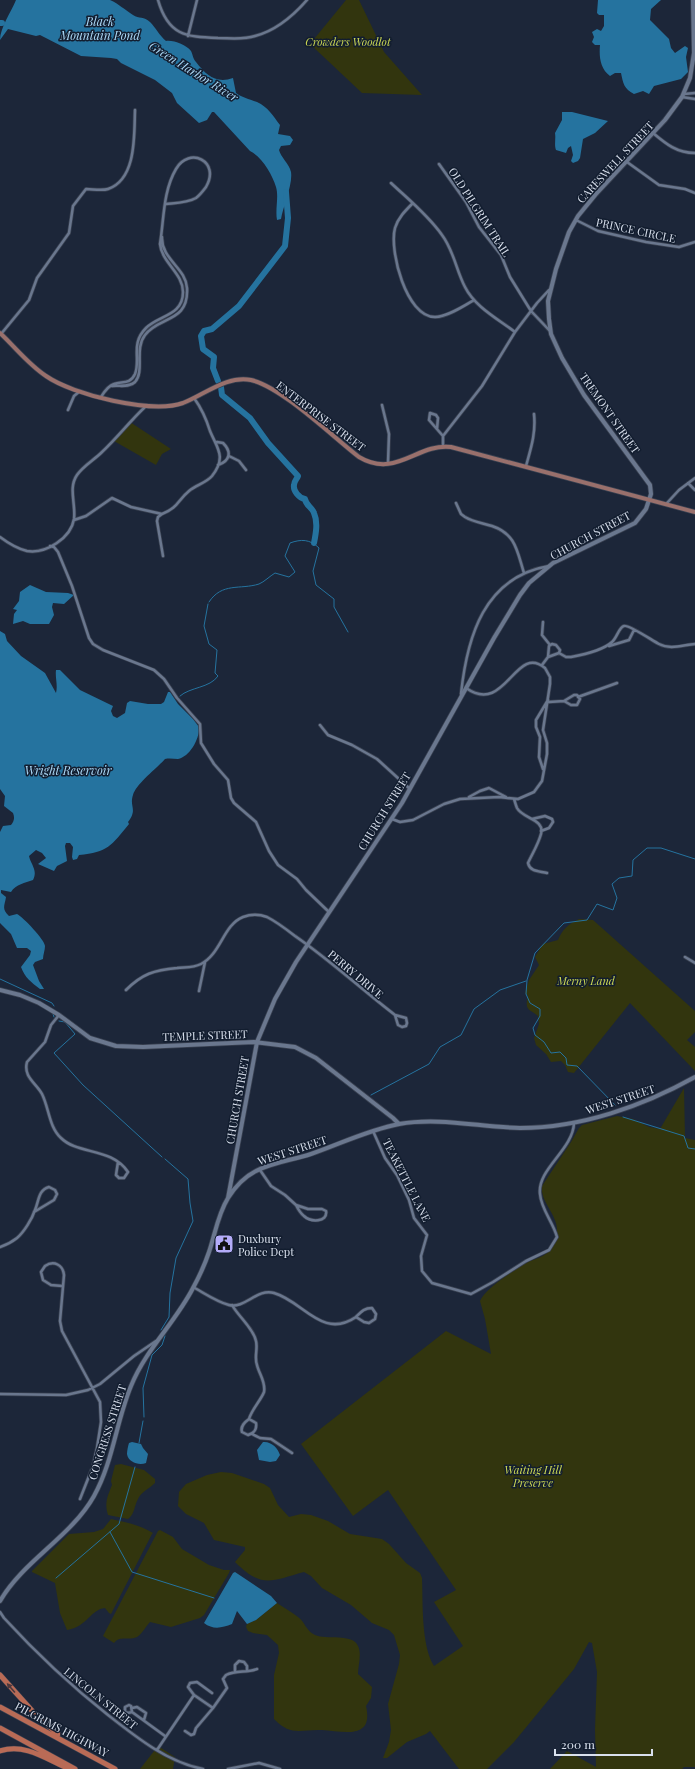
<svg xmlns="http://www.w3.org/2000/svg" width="695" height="1769" font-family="'Playfair Display',serif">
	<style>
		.green { fill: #32350e }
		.water { fill: #25739f }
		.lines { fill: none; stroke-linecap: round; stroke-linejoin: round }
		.stream { stroke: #25739f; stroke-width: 1 }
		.river { stroke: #25739f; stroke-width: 6 }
		.minor-casing { stroke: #394151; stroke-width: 4 }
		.secondary-casing { stroke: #394151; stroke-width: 5.5 }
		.primary-casing { stroke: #394151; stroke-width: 5.5 }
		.motorway-casing { stroke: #394151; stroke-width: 6 }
		.minor { stroke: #6a778e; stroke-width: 2.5 }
		.secondary { stroke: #6a778e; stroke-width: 4 }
		.primary { stroke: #99706c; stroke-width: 4 }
		.motorway { stroke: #b96b56; stroke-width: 5 }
		.oneway { fill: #4c383d }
		.labels { text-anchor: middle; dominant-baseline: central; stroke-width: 3; stroke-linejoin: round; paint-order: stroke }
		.park-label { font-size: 11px; font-style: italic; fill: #ceda54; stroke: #121d2f }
		.street-label { font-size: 11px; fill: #d9e0ed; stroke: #121d2f }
		.poi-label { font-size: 11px; fill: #d9e0ed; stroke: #121d2f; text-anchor: start }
		.water-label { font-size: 12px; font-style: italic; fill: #abd8f6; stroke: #121d2f }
	</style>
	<rect width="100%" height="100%" fill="#1c2639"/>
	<!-- green -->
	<path class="green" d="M346 0H359L384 52 422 95 362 93 310 44Z
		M130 422 171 449 162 454 156 465 114 441Z
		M579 919 593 920 695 1011V1032L687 1040 695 1047V1071L630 1003 574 1073 568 1072 565 1065 561 1061 551 1062 546 1054 536 1045 534 1038 539 1024 538 1016C530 1009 524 1011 528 996L525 993 529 980 539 965 535 957 543 944 558 940C562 930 568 924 579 919Z
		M684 1088 685 1138 695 1140V1767H684L682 1769H550L567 1751 596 1767 595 1730 597 1672 592 1643 589 1642 574 1669 514 1742 487 1769H459L430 1731 426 1734 407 1742 387 1758H383L389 1742 391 1730 388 1704 399 1664 400 1655 394 1635 389 1630 372 1623 351 1605 322 1588 311 1576 304 1572C271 1581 262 1589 235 1562L245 1550V1547L214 1540 204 1523 186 1514 178 1506 179 1492 186 1484 207 1475 221 1472 232 1473 264 1484 270 1488 278 1505 289 1517 301 1514 311 1515 328 1521 350 1534 382 1539 389 1544 406 1563 420 1573 422 1578C423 1603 421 1645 434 1666L463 1646 434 1602 456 1590 388 1490 353 1516 301 1444 446 1331 491 1354 485 1319 480 1301C485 1288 517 1268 530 1261 536 1259 542 1257 547 1253 552 1249 557 1238 557 1231 558 1215 540 1202 542 1186L571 1142 579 1128 582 1125 617 1116 633 1119 649 1127 660 1129Z
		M121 1464 144 1470 155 1479V1483C150 1488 141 1492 138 1499 134 1506 135 1514 128 1519L108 1515C104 1503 108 1495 112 1485L111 1481 115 1465Z
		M111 1519C125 1522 140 1525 153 1533L152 1534 111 1614 109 1613 105 1608C91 1609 87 1627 67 1630L60 1613 55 1583 32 1572V1571L69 1534 94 1532 103 1529Z
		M160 1530 173 1537 182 1549 209 1565 224 1570H230L229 1573 204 1615 200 1618 171 1627 150 1622C145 1627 143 1633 137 1637 129 1641 120 1635 114 1643L103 1636 158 1531Z
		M277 1603C284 1608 292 1612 298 1617 305 1622 306 1631 315 1635 326 1640 353 1633 358 1646 362 1654 358 1666 358 1674L372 1687 371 1698 366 1706C374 1741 342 1731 322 1730 301 1729 291 1737 274 1719V1675L279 1653 278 1645 267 1635 253 1633 248 1631 246 1627 247 1624 256 1620Z
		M158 1746 175 1757 173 1769H140Z"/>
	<!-- water -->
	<path class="water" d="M16 0H110C119 4 125 10 133 15 139 19 144 16 150 22 156 28 159 35 166 41 174 40 186 45 191 51 193 55 193 59 196 62 206 75 216 84 233 78L236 93C243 98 249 99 257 102 268 107 273 116 280 125L278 134 290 136 293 140 290 145 281 146 279 150C281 158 289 163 291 172 293 184 283 207 281 219L277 220C275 209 279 197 276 187 272 174 262 157 250 151L214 112H212L207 120 199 123 177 103 172 93 155 80 121 63 117 59 111 58 81 56 40 35 36 36 8 29 0 40C0 28 11 12 16 0Z
		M598 0H661L651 9 650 20 669 39 671 48 675 53 685 46 688 48 686 57 688 72 681 79 654 86 649 94 643 91 634 94C624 89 623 83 621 73H615L610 76C600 68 599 57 600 45H595L592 42 594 37 592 32 597 29 601 31 604 26V15H599L597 13Z
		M562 112H572L608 121 595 133 583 139 580 158 578 161 573 163 571 161 573 155 571 146 568 148 566 153 556 150C554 145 556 139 555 133L562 120Z
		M30 585 46 592 68 593 74 595 64 604 53 603 52 607 54 615 49 624H30L23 621 13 624 14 614 17 610 13 609 19 601 20 592Z
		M0 631 5 634 7 641 21 656 45 673 56 693C58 685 55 678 56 670H60L80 690 113 706 111 711 113 716 117 718 125 713 127 703 130 701 148 704H161L164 702 168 692H170L178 704 193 719 199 727C200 738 190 757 178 759 174 759 170 758 165 759 157 768 136 784 133 795 129 807 138 809 128 822L129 824C111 846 108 852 79 855L77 859 73 860 72 857 73 847 70 843H66L65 846 67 861 57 866 54 871 38 864 46 858 42 853 36 850 29 856C31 865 38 870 33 880 25 883 16 884 11 892L1 890V893L6 897C5 905 1 909 9 916L17 914C23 917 45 940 45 946 45 950 43 955 43 959L35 962 33 965 39 981 44 989H40C31 982 25 978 21 967L30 955 31 951 27 948H17L11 934 0 923V832L3 826 11 825C14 821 15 818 13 813L4 806 5 796 0 789Z
		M132 1442 141 1444 143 1448 148 1454 146 1463C139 1466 128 1462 127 1454 127 1451 128 1446 129 1443Z
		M263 1442C271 1441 278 1448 280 1455L276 1461 270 1462 259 1460 257 1450Z
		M235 1572 271 1596 277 1603 256 1620 247 1624 237 1611 232 1624C222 1628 213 1630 204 1623L233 1573Z"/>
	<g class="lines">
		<!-- stream -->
		<path class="stream" d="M209 602C222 582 240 590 259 584 264 582 270 576 275 573L289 577 295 572 285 556 290 543C301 539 310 539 319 548L313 571 316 585 334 599V607L348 632
			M180 696C190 687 210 688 218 676L215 673 217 650 209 644 204 626 208 604
			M0 979 52 1003 54 1006
			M53 1014 54 1017
			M59 1021 65 1022 75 1034 54 1053 83 1085 162 1157
			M371 1095 429 1064 440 1047 461 1035 474 1009 500 990 526 981
			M615 1105 577 1066 567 1065 566 1058 560 1052 551 1053 544 1042 535 1035 533 1028 540 1016V1009L530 1003 526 994 527 980 535 953 564 923 587 920 597 904 613 910 617 898 612 884 619 878 632 876 633 860 647 848H661L695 859
			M623 1117 684 1136 688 1148 695 1149
			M161 1330 169 1317 170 1293 176 1258 193 1221 190 1203 188 1179 165 1159
			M144 1417 143 1388 152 1355 162 1345 165 1336
			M139 1443 143 1421
			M110 1532 132 1572 214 1598
			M56 1578 119 1524 135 1467"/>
		<!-- river -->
		<path class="river" d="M0 23H2
			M218 381 213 368 214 357 203 349 201 336 204 331 212 329 239 306 285 246 288 218 286 192
			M221 387 222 395 250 418 268 443 298 476C297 479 294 481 294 485 293 491 299 498 305 499 306 506 312 507 314 513 318 522 316 533 314 543"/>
		<!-- minor casing -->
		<g class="minor-casing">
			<path id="minor" d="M158 0C168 35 185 37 218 38 230 38 243 40 255 36 275 31 293 16 307 0
				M188 36 197 0
				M684 94 695 93
				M682 97 695 99
				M653 133C666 144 677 153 695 153
				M627 162 659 185 685 189 695 193
				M439 164 466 202 479 227 501 255 510 277 531 311 550 331
				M391 183C408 199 428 215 442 235 454 251 456 270 465 287 475 307 498 319 515 332
				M412 204C405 211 398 218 395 228 389 250 406 317 435 317 447 317 464 306 474 300
				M576 220 598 231 646 242 679 247 695 242
				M1 334 29 300 37 278 69 233 73 206 86 189C92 189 102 191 108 189 137 179 134 134 135 110
				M112 386C119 385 129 388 135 382 145 371 134 349 145 335 159 316 189 323 187 288 186 268 161 259 162 237
				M101 397C104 392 108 386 114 384 122 381 130 385 135 374 141 359 130 344 146 328 159 315 183 316 183 292 183 273 162 263 160 244 164 219 163 191 176 169 189 146 221 161 206 187 203 191 200 195 196 198 187 203 175 203 166 204
				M382 405 389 434 388 463
				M68 410 74 396 80 391
				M437 429 438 418 436 415 430 413 429 420 443 436
				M217 442 223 443C232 452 230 461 218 465
				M443 446V436L482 386 515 332 537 303 549 290
				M229 456 239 461 246 470
				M526 466C531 448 536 433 534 414
				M688 483 695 490
				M456 503 461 514 465 517C473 522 483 523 492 526 516 534 517 551 524 573
				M667 503 679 490 695 478
				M162 514C179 507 177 501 189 491 196 485 206 483 212 476 227 457 217 448 210 431 206 418 202 409 194 398
				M74 520 86 516 112 498 131 507 162 514 158 517 157 521 163 556
				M0 537C8 543 18 549 27 551 46 554 71 538 74 519 76 504 68 488 77 475 83 466 94 460 102 452 117 438 130 421 146 406
				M50 546 54 547 58 552 72 586 89 638 93 644 103 650 154 670 164 679 177 698 200 724 201 743 214 764 228 780 231 798 234 803 256 822 269 851 278 865 297 879 306 890 329 912
				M543 622 542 635 550 645
				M609 646 629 640 634 630
				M559 653 566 657H571C582 655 603 650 612 642 617 638 619 627 624 626 628 624 653 641 659 644 670 650 683 645 695 644
				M542 665 548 657 559 653 560 650 556 645 552 644 549 646 548 657
				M461 694C467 637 484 577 549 566
				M574 695H577L580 699 577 705H571L564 701Z
				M578 697 617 683
				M549 702 564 701
				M320 725 328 735 352 745 377 759 410 789
				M543 769 539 757 540 737 536 727V720L548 700
				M469 797 480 791 489 788 506 797
				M514 799C515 802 516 806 517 808 523 819 545 819 541 834 538 845 532 854 528 863 530 872 539 871 547 873
				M392 819 400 822 413 820 444 804 460 799 499 797 518 799 534 792 542 781 547 754V743L543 730 550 684V677L545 668C515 643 506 716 466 688
				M532 819 545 816 552 819 553 822 549 828 541 831
				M685 957 695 963
				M126 990C142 974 154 970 177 968 185 967 193 968 201 964 221 954 223 925 243 917 251 914 259 914 267 917 277 922 286 929 295 936 330 960 361 989 395 1015
				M199 991 205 962
				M59 1015 51 1025 45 1042 27 1062C23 1077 36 1083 42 1094 49 1108 49 1127 61 1138 78 1155 111 1147 128 1172L124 1178H119L116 1175 118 1162
				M395 1015 406 1018 407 1023 406 1026 402 1027 398 1025Z
				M373 1131 385 1158 397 1175 409 1200 414 1218 427 1235 421 1256 422 1271 432 1283 471 1294 493 1282 526 1261 549 1250 557 1237C553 1222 541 1209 540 1194 537 1169 573 1150 574 1123
				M260 1170 271 1186 285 1195 296 1205 308 1209H322L326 1211C328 1223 310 1222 304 1216 300 1213 298 1209 296 1205
				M0 1247C6 1245 12 1242 17 1238 24 1232 32 1219 35 1210 39 1201 38 1190 49 1187L55 1190 57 1194 54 1200 34 1212
				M62 1286 51 1285 43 1280 41 1272 45 1266C54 1260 63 1265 64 1275L60 1321 62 1331 100 1402 101 1422 97 1448 93 1466 80 1499
				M193 1287C204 1293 217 1302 229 1305 245 1309 257 1288 274 1293 303 1301 322 1340 356 1317L364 1322 369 1323 375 1319 376 1314 372 1308C364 1308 361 1312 356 1317
				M232 1305C238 1316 254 1329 256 1341 258 1349 254 1357 257 1365 259 1374 266 1382 264 1392 261 1400 252 1409 249 1419L256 1423C257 1430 254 1433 248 1435L242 1432C240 1426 245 1422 249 1419
				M0 1394 66 1395 88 1390 100 1384 134 1356 156 1341
				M252 1434 260 1438 271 1439 292 1453
				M0 1612 4 1618C37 1654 70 1685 108 1715 136 1737 167 1762 203 1769
				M235 1672V1665L239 1661 244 1662 247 1666V1671
				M194 1695 188 1687 190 1683 197 1682 212 1693
				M132 1708 137 1707 146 1713 144 1720
				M132 1712 128 1713 125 1712V1707L129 1705 131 1706 132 1712 165 1736
				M185 1731 191 1735 194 1734 196 1728 213 1708
				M157 1750 194 1695 213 1708 227 1688 223 1679 226 1675C236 1670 247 1673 257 1669
				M228 1769 259 1763 280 1769"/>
		</g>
		<!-- secondary casing -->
		<g class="secondary-casing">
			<path id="secondary" d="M0 990 20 995 39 1003 59 1015 90 1038 116 1046 143 1047 254 1042 295 1047 316 1058 393 1118 399 1124
				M228 1198 257 1042 275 999 296 962 402 803 494 638 520 595 529 583 553 563 635 523 646 509 651 494 650 485 584 395 562 358 551 334 549 319 548 301 556 269 569 232 578 216 596 194 665 120 682 97 690 78 694 53 693 0
				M0 1601C24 1560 71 1537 94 1496 113 1462 116 1422 131 1386 146 1349 175 1323 193 1288 199 1277 205 1264 209 1252 215 1234 218 1214 228 1198 235 1187 244 1177 256 1171 273 1162 293 1160 311 1154 340 1144 368 1130 399 1124 440 1117 479 1127 520 1128 581 1128 643 1106 695 1077"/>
		</g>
		<!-- primary casing -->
		<g class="primary-casing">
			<path id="primary" d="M0 333C15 347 29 365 46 376 73 395 152 414 183 403 204 395 227 375 251 380 282 387 333 437 359 457 396 479 417 443 451 447L695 512"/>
		</g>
		<!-- motorway casing -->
		<g class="motorway-casing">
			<path id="motorway" d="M0 1675 35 1714 58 1734
				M0 1707 115 1769
				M0 1728 75 1769
				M0 1751C24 1743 45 1758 67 1768"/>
		</g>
		<!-- minor -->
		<use href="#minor" class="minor"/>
		<!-- secondary -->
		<use href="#secondary" class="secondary"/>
		<!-- primary -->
		<use href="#primary" class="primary"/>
		<!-- motorway -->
		<use href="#motorway" class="motorway"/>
	</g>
	<!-- one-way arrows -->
	<defs><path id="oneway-solid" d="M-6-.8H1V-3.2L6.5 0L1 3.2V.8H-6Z"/></defs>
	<use class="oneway" href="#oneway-solid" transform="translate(11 1688) rotate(-131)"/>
	<!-- icons -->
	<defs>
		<g id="civic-square" transform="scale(1)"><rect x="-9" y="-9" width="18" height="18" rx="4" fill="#b4acf9" stroke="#121d2f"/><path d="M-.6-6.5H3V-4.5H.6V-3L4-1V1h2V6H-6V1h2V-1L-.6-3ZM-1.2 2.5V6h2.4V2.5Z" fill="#111"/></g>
	</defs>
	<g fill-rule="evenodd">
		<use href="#civic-square" x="224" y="1244"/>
	</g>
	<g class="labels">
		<!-- park labels -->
		<g class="park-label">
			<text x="348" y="41">Crowders Woodlot</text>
			<text x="586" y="980">Merny Land</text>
			<text x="533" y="1469">Waiting Hill<tspan x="533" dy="13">Preserve</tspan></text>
		</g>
		<!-- street labels -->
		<g class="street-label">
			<text transform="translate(615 162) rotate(-47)">CARESWELL STREET</text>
			<text transform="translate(480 212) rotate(57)">OLD PILGRIM TRAIL</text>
			<text transform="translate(636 230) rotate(12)">PRINCE CIRCLE</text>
			<text transform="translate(610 413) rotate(55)">TREMONT STREET</text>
			<text transform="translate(321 416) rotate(37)">ENTERPRISE STREET</text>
			<text transform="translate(590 535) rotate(-28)">CHURCH STREET</text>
			<text transform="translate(384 811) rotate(-58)">CHURCH STREET</text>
			<text transform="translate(356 974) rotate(40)">PERRY DRIVE</text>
			<text transform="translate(205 1035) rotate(-2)">TEMPLE STREET</text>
			<text transform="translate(620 1099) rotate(-18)">WEST STREET</text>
			<text transform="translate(237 1100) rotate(-80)">CHURCH STREET</text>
			<text transform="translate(292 1150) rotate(-18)">WEST STREET</text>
			<text transform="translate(407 1180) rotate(63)">TEAKETTLE LANE</text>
			<text transform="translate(107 1432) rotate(-72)">CONGRESS STREET</text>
			<text transform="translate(101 1698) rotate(39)">LINCOLN STREET</text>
			<text transform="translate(62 1729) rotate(28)">PILGRIMS HIGHWAY</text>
		</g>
		<!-- poi labels -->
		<g class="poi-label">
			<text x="238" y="1238">Duxbury<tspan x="238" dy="13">Police Dept</tspan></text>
		</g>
		<!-- water labels -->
		<g class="water-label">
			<text x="100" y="21">Black<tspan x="100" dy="14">Mountain Pond</tspan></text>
			<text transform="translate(194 71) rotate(32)">Green Harbor River</text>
			<text x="68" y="770">Wright Reservoir</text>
		</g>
	</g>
	<!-- scale -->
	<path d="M555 1749v6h97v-6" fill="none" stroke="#d9e0ed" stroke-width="2"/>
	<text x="561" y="1749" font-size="12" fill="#d9e0ed" stroke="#121d2f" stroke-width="3" paint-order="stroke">200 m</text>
</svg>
